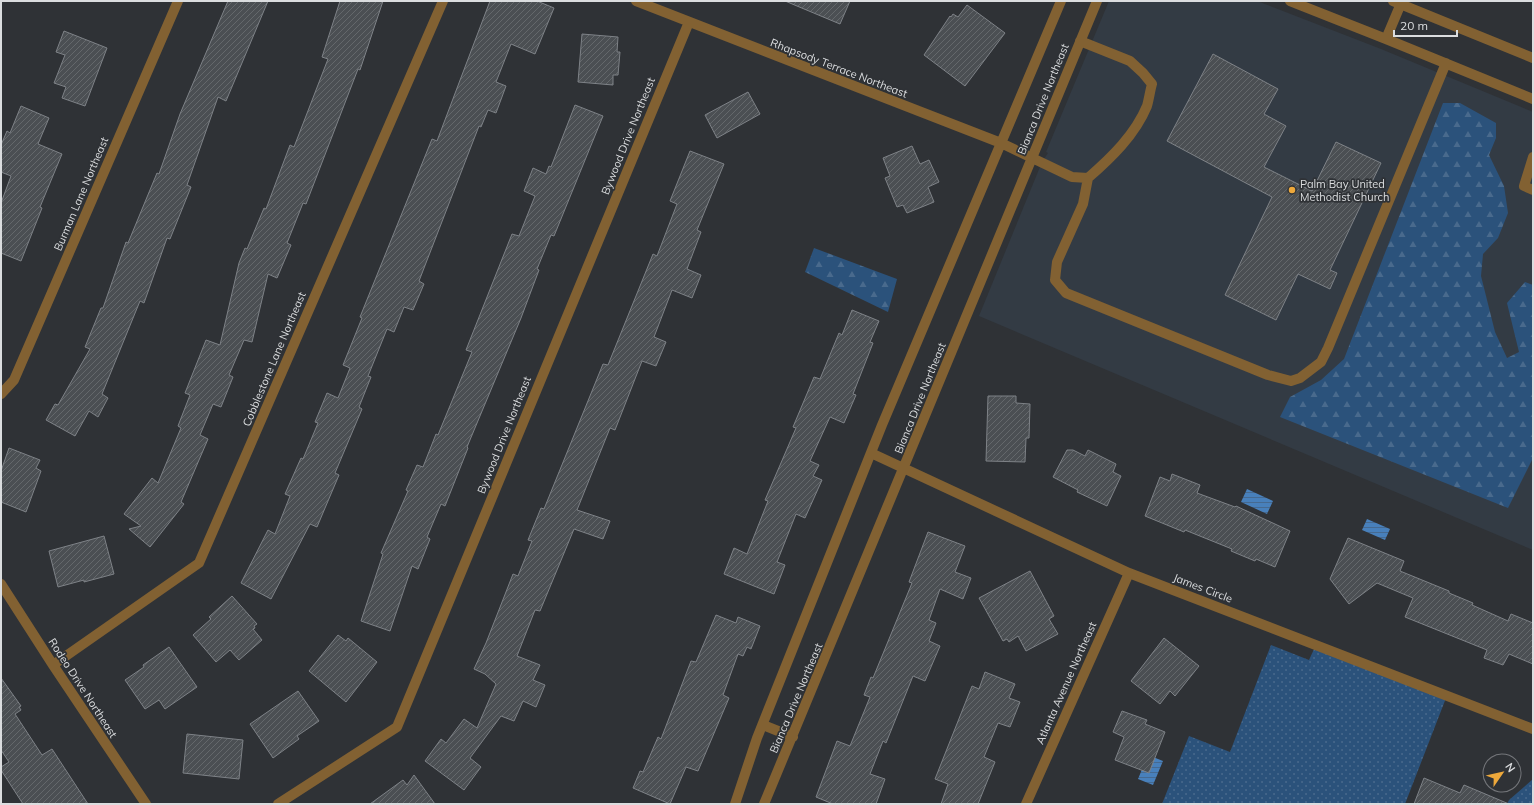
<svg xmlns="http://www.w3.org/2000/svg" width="1534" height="805" font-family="Mulish,sans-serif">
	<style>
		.built { fill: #333b44 }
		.grass { fill: url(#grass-dots) }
		.forest { fill: url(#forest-firs) }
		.water { fill: url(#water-rules) }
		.building { fill: url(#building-hatch); stroke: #7e8287 }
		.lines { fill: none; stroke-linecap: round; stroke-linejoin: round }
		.minor { stroke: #826132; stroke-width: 10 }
		.poi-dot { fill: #eda83b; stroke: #2f3236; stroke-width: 1.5 }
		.labels { text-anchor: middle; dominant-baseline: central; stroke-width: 3.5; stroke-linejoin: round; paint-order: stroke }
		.street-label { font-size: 11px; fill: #dbdddf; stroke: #2f3236 }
		.poi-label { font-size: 11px; fill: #dbdddf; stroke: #2f3236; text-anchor: start }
	</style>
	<defs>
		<pattern id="grass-dots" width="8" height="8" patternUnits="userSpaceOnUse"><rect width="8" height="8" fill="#2b527b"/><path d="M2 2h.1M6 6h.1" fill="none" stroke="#496a8d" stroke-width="1.8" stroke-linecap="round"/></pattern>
		<pattern id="forest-firs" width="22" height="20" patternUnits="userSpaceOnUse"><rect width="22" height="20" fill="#2b527b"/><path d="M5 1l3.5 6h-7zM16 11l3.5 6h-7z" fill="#496a8d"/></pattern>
		<pattern id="water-rules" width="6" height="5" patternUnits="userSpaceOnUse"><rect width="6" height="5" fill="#4880bb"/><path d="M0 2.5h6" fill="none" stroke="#466a91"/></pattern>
		<pattern id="building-hatch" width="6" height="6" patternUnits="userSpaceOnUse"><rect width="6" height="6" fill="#4b4f53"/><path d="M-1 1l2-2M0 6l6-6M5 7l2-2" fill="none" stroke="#64686b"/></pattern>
	</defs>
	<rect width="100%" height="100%" fill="#2f3236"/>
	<!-- built -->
	<path class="built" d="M1109 1H1257L1381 49 1533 112V550L979 316 1042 162 1048 153 1046 152Z"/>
	<!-- grass -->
	<path class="grass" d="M1271 645 1309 660 1315 647 1446 698 1405 804H1162L1189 736 1230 752Z
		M1533 779V804H1507L1509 800Z"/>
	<!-- forest -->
	<path class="forest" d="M1443 103H1460L1496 123V138L1489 155 1504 186 1508 213 1498 238 1483 254 1481 276 1495 332 1507 358 1519 352 1507 303 1525 282 1533 285V458L1508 508 1280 417 1290 397 1321 380 1344 359Z
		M814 248 897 279 888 312 805 272Z"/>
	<!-- water -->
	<path class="water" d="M1247 489 1273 501 1267 514 1241 502Z
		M1367 519 1390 529 1385 540 1362 530Z
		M1148 755 1163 761 1153 785 1138 779Z"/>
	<!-- building -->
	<path class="building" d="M228 1H268L226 101 218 97 187 185 191 187 170 239 167 238 144 303 140 301 102 394 108 398 98 417 89 411 75 436 46 420 55 404 58 405 90 349 85 347 101 308H103L126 242 128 243 157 173 159 174 180 114Z
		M340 1H383L360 70 358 69 306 204 303 203 287 243 291 245 277 278 268 274 252 342 244 340 229 375 233 377 221 407 213 404 200 435 208 439 181 502 184 504 150 547 129 529 141 526 124 514 152 478 158 483 181 428 178 426 190 395 185 393 206 340 220 345 239 263 245 248 247 249 264 208 266 209 290 145 294 147 328 59 322 57Z
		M490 1H537L554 8 535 54 511 44 496 82 506 86 496 113 488 110 481 127 479 126 419 281 424 284 413 310 404 307 394 332 387 329 368 376 371 377 359 407 362 409 335 473 339 475 317 527 310 524 271 599 241 583 268 530 275 534 290 496 285 494 301 458 303 459 318 423 315 422 327 393 338 398 350 368 343 365 362 318 360 317 432 139 437 141Z
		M785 1H850L840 24Z
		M967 5 1005 33 965 86 924 55 950 16 951 17 953 14 958 17Z
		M64 31 107 48 85 106 62 98 66 87 54 83 65 55 56 52Z
		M582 34 618 37 617 52H620L618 75H613V85L578 82Z
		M1213 54 1278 89 1264 114 1286 126 1264 167 1312 191 1336 142 1381 163 1330 270 1337 273 1330 289 1298 274 1276 320 1225 295 1272 197 1167 141Z
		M748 92 760 114 717 138 705 115Z
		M575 105 603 116 554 236 551 235 537 269 539 270 521 318 467 447 468 448 445 506 441 504 427 537 430 539 418 569 412 566 390 631 361 621 383 554 381 553 408 491 406 490 417 465 423 467 436 434 438 435 472 352 466 350 512 234 519 236 535 196 524 191 533 168 546 174 549 166 551 167Z
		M21 106 49 118 38 144 62 154 40 207 42 208 21 261 1 253V203L11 176 1 172V145L7 131 10 133Z
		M912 146 920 164 929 160 939 182 928 187 934 202 907 213 903 205 897 207 885 178 890 176 883 158Z
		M690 151 724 164 697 230 701 232 687 269 701 275 692 298 672 290 654 337 666 342 656 366 642 361 615 430 610 428 577 510 610 521 603 539 574 529 540 611 535 610 517 656 540 665 533 680 545 685 536 707 523 701 514 721 501 716 470 758 481 767 464 790 425 761 441 739 446 743 464 719 477 728 496 684 485 674 474 669 486 643 513 574 518 576 532 541 528 540 541 508 544 509 603 364 608 365 653 254 657 256 677 204 670 201Z
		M852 310 879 321 870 342 873 343 853 394 856 395 844 423 830 417 810 461 819 465 813 476 822 480 805 518 796 514 777 562 785 565 774 594 724 574 734 548 747 554 768 501 765 500 796 428 793 427 814 377 820 379 839 333 842 335Z
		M988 396H1016V403L1030 404 1029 438H1026L1025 462 986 461Z
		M9 448 40 460 36 468 41 471 26 512 1 502V471Z
		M1067 450H1073L1085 456 1088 450 1116 464 1113 472 1121 476 1107 506 1077 492 1078 490 1053 477Z
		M1172 474 1200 485 1197 493 1235 507 1236 506 1290 531 1275 567 1256 559 1255 561 1231 551 1232 549 1185 530 1184 532 1145 516 1160 477 1170 481Z
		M928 532 965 546 955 572 971 578 963 599 940 589 929 620 936 623 929 641 940 646 925 681 913 676 886 743 883 741 870 774 885 779 876 804H833L816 797 837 741 850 746 870 697 864 695 871 677 873 678 912 583 909 582Z
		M104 536 114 574 84 582V580L58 587 49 551Z
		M1348 538 1404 561 1400 571 1449 591V593L1473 603 1472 605 1508 621 1511 614 1533 623V664L1509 654 1503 665 1484 658 1487 650 1405 617 1413 598 1377 583 1349 604 1330 579Z
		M1030 571 1054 616 1049 619 1058 634 1026 651 1018 636 1009 642 1007 639 1003 641 979 598Z
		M232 596 257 624 254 626 255 628 253 629 262 640 239 660 230 650 216 662 193 635 211 619 209 617Z
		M716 615 736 623 738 617 760 626 751 649 747 647 743 656 738 654 723 695 729 698 698 771 686 767 670 804 633 788 640 771 643 772 658 737 661 739 691 661 696 662Z
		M338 635 346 641 348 638 377 662 346 702 309 671Z
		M1164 638 1199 666 1175 696 1170 691 1160 704 1131 681Z
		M169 647 197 687 165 709 159 700 145 709 125 680 144 667 143 665Z
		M985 672 1015 684 1009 698 1020 702 1010 727 998 723 984 757 995 762 978 804H941L948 784 935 779 972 686 979 689Z
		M1 678 21 706 19 707 21 710 15 714 42 755 52 749 88 804H23L1 770V767L9 762 1 750Z
		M298 691 319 721 297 736 299 739 273 758 250 724Z
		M1122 711 1147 720 1145 724 1165 732 1149 773 1115 760 1124 737 1113 732Z
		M187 734 243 740 239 779 183 773Z
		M414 775 435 804H370L403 780 407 785Z
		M1424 778 1460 793 1464 785 1509 804H1414Z"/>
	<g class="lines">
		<!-- minor -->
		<path class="minor" d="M636 1 1001 143 1072 177 1088 178C1111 158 1135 135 1147 106 1149 99 1150 91 1152 84L1143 73 1130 61 1080 41
			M1290 1 1386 39 1533 99
			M1393 1 1533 58
			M1386 39 1402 1
			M1533 157 1524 186 1533 190
			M1088 178 1083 204 1057 262 1055 280 1066 293 1268 375 1291 381 1300 378 1321 362 1328 348 1446 63
			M1 394 14 380 178 1
			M871 453 1129 573 1533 729
			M1 584 53 665 146 804
			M53 665 199 563 443 1
			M763 725 793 737
			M278 804 397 727 689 22
			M735 804 757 738 882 425 1061 1
			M764 804 1097 1
			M1026 804 1129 573"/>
	</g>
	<!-- markers -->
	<circle class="poi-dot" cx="1292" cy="190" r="4"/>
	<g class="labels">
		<!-- street labels -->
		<g class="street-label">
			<text transform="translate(839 68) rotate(21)">Rhapsody Terrace Northeast</text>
			<text transform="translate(1043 99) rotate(-68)">Bianca Drive Northeast</text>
			<text transform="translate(628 136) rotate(-68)">Bywood Drive Northeast</text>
			<text transform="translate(81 194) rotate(-67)">Burman Lane Northeast</text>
			<text transform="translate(274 359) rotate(-67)">Cobblestone Lane Northeast</text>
			<text transform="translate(920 398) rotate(-68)">Bianca Drive Northeast</text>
			<text transform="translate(504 435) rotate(-68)">Bywood Drive Northeast</text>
			<text transform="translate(1203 588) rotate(21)">James Circle</text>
			<text transform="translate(1066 683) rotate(-66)">Atlanta Avenue Northeast</text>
			<text transform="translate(83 688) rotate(57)">Rodeo Drive Northeast</text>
			<text transform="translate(796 698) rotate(-67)">Bianca Drive Northeast</text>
		</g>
		<!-- poi labels -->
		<g class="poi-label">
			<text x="1300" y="184">Palm Bay United<tspan x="1300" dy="13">Methodist Church</tspan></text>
		</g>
	</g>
	<!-- border -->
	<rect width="1534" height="805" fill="none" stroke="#dbdddf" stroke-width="4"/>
	<!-- north arrow -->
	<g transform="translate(1502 773) rotate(56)"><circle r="19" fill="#2f3236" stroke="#74767a"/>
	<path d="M0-3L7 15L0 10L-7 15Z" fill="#eda83b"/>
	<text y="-6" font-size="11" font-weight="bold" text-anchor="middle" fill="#dbdddf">N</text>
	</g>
	<!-- scale -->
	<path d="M1394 30v6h63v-6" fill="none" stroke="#dbdddf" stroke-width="2"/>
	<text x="1400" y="30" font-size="12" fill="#dbdddf" stroke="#2f3236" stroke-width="3" paint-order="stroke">20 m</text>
</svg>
